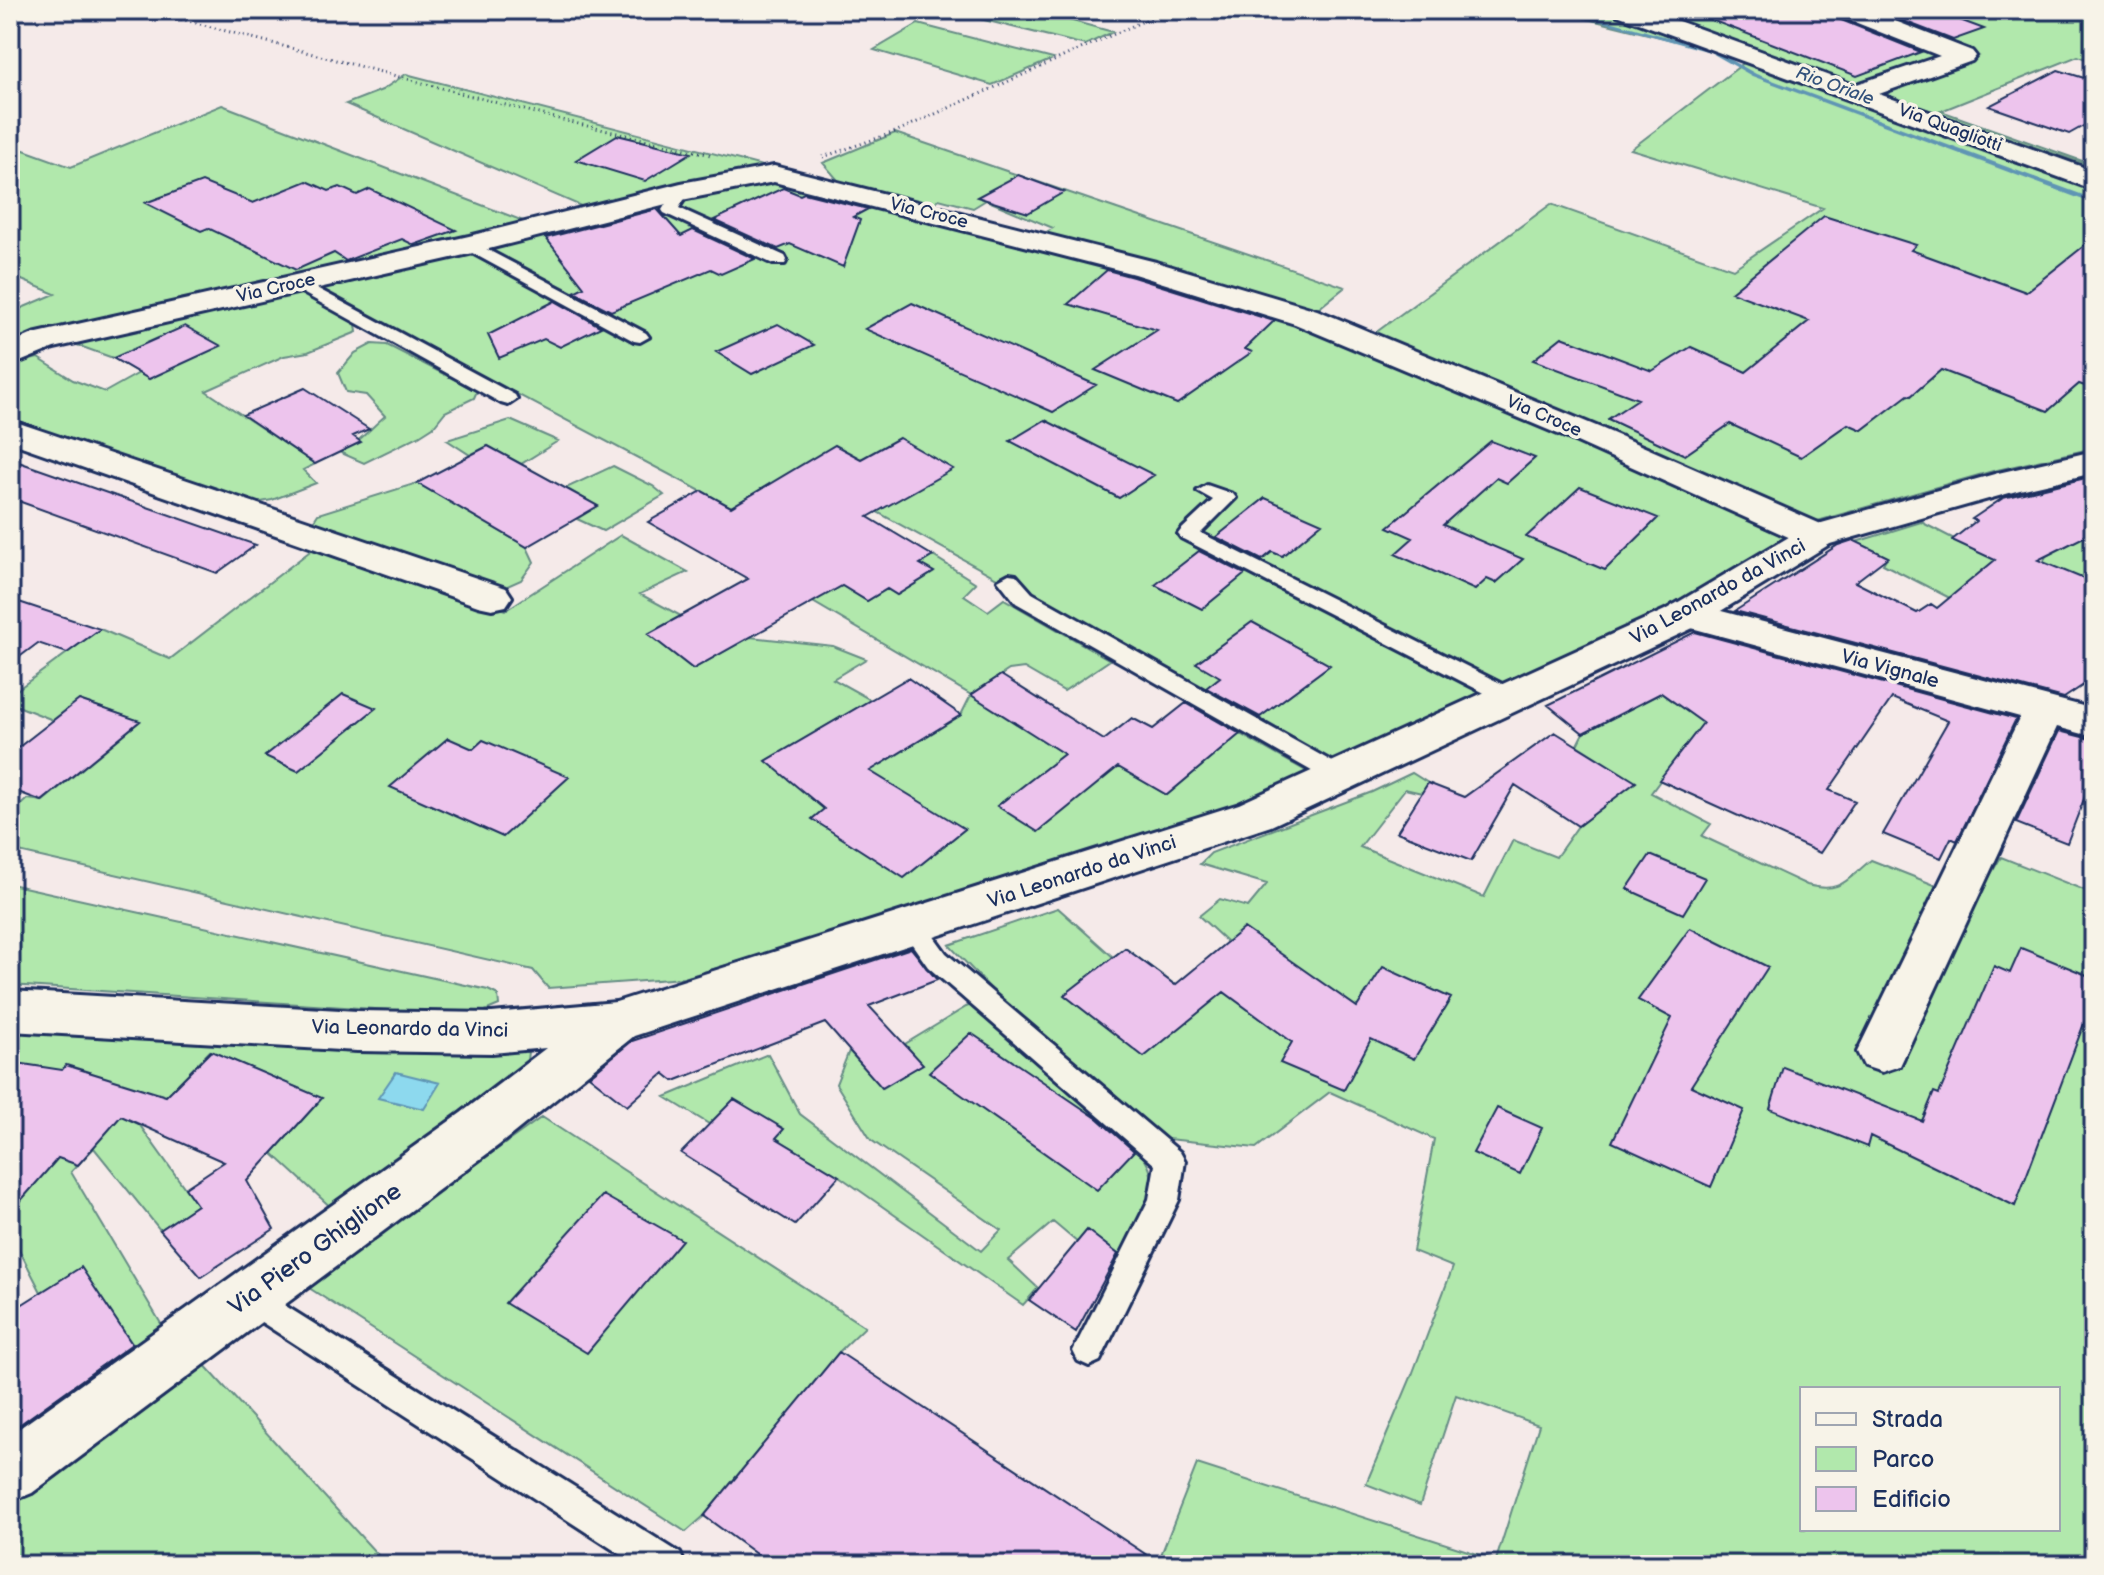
<svg xmlns="http://www.w3.org/2000/svg" width="2104" height="1575" font-family="'Balsamiq Sans',sans-serif">
	<style>
		.green { fill: #b1e8ac; stroke: #668c85; stroke-width: 2; fill-rule: evenodd }
		.water { fill: #8dd9ee; stroke: #5f95b4; stroke-width: 2 }
		.lines { fill: none; stroke-linecap: round; stroke-linejoin: round }
		.stream { fill: #5f95b4; fill-rule: evenodd }
		.building { fill: #edc4ed; stroke: #1b2f5e; stroke-width: 2 }
		.lane-casing { stroke: #1b2f5e; stroke-width: 6 }
		.street-casing { stroke: #1b2f5e; stroke-width: 6 }
		.secondary-casing { stroke: #1b2f5e; stroke-width: 6 }
		.path { stroke: #1b2f5e; stroke-width: 3; stroke-dasharray: 1 4; stroke-linecap: butt }
		.lane { fill: #f7f3e8; fill-rule: evenodd }
		.street { fill: #f7f3e8; fill-rule: evenodd }
		.secondary { fill: #f7f3e8; fill-rule: evenodd }
		.labels { text-anchor: middle; dominant-baseline: central; stroke-width: 7; stroke-linejoin: round; paint-order: stroke }
		.far-water-label { font-size: 18px; font-style: italic; fill: #32517b; stroke: #f7f3e8 }
		.far-street-label { font-size: 18px; fill: #1b2f5e; stroke: #f7f3e8 }
		.street-label { font-size: 20px; fill: #1b2f5e; stroke: #f7f3e8 }
		.near-street-label { font-size: 24px; fill: #1b2f5e; stroke: #f7f3e8 }
	</style>
	<rect width="100%" height="100%" fill="#f5eae9"/>
	<filter id="ink" filterUnits="userSpaceOnUse"><feTurbulence type="fractalNoise" baseFrequency=".0125" numOctaves="2"/><feDisplacementMap in="SourceGraphic" scale="16" xChannelSelector="R" yChannelSelector="G"/><feConvolveMatrix kernelMatrix="1 2 1 2 8 2 1 2 1" color-interpolation-filters="sRGB"/></filter>
	<g filter="url(#ink)">
		<!-- green -->
		<path class="green" d="M944 10H1032L1113 32 1085 45Z
			M1551 10H1609L1851 94 2094 188V448L1993 471 1807 524 1371 336 1551 204 1733 269 1823 208 1631 149 1749 59Z
			M1639 10H1831L1948 55 1854 88Z
			M1856 10H2094V62L2078 56 1941 111 2085 162 2090 166 1874 91 1978 56Z
			M918 24 1053 59 992 85 874 50Z
			M406 74 778 170 590 210 346 104 382 90Z
			M222 105 531 224 10 351V313L55 294 10 275V145L71 167Z
			M895 133 1345 287 1312 314 1045 233 1053 228 986 200 973 208 939 199 928 209 843 186 823 163Z
			M773 181 1306 318 1799 532 1674 605 1334 764 832 487 803 501 770 484 731 507 308 284 539 229Z
			M299 291 356 324 357 332 308 352 284 356 206 391 315 464 303 470 316 483 272 500 250 504 10 423V365L38 358 73 380 105 392 139 373 113 358 74 344 94 336Z
			M372 344 387 345 477 391 474 398 445 412 433 427 419 436 364 463 339 452C362 441 366 432 385 416L366 395 346 392 338 373 355 353Z
			M510 420 558 441 521 464 488 446 470 455 447 440Z
			M613 466 653 486 664 495 603 531 577 519 597 506 566 488Z
			M417 483 527 547 534 562 521 580 503 588 311 525 318 514Z
			M1921 522 1995 560 2041 569 2046 556 2085 536 2094 539V656L1987 617 1883 564 1887 557 1856 542Z
			M621 535 688 572 640 594 681 616 648 634 693 669 750 637 833 646 866 659 833 679 871 700 766 761 852 741 882 764 961 715 971 695 743 561 814 568 867 601 887 589 897 595 933 573 920 564 933 556 976 583 964 595 988 611 1004 599 1110 660 1064 691 1024 668 1009 670 972 694 1058 750 1073 740 1167 795 1240 734 1313 775 1173 830 684 978 548 988 533 970 10 850V815L27 799 43 801 140 721 79 700 53 720 10 703V695L100 629 170 659 318 545 506 610Z
			M1698 689 1727 715 1694 735 1651 793 1711 824 1702 836 1807 885C1841 894 1846 880 1871 860L1975 901 2001 857 2094 894V1565H1157L1197 1464 1496 1560 1539 1425 1456 1395 1420 1505 1366 1484 1412 1375 1453 1267 1413 1251 1434 1139 1330 1092 1256 1148 1158 1138 1138 1146 1136 1149C1172 1183 1139 1221 1121 1256L1087 1231 1078 1243 1053 1222 1008 1260 1038 1288 1023 1305 839 1176 776 1138 734 1100 709 1124 665 1097 768 1054 800 1114 981 1251 1001 1230 871 1140 836 1084 849 1051 883 1088 922 1064 905 1044 966 1007 997 995 949 945 1058 908 1113 957 1125 948 1189 995 1207 980 1281 1033 1227 942 1199 916 1220 899 1248 907 1267 884 1200 864 1211 853 1372 792 1412 773 1428 783 1422 793 1405 789 1360 847 1484 897 1513 840 1556 857 1578 826 1627 788 1599 759 1577 745 1583 733 1661 693 1673 702ZM1802 1389H2058V1529H1802Z
			M10 884 488 990 498 995 499 1005 485 1011 451 1014 10 985Z
			M10 1024 501 1051H528L525 1080 336 1212 272 1153 322 1098 210 1051 139 1124 197 1205 160 1230 94 1148 71 1172 163 1327 137 1351 81 1268 41 1292 10 1232Z
			M542 1117 865 1327 839 1352 704 1516 686 1532 306 1286Z
			M201 1361 387 1565H10V1502Z"/>
		<!-- water -->
		<path class="water" d="M396 1072 440 1083 424 1109 378 1098Z"/>
		<g class="lines">
			<!-- stream -->
			<path class="stream" d="M1560 10H1570L1714 50 1756 74 2094 199V204L1752 76 1710 52Z"/>
		</g>
		<!-- building -->
		<path class="building" d="M1694 10H1830L1836 18 1921 52 1857 76 1693 13Z
			M1875 10H1933L1984 29 1953 40Z
			M2058 70 2094 81V120L2069 134 1989 106Z
			M617 135 691 153 645 181 576 160Z
			M1018 175 1064 192 1028 213 977 197Z
			M307 181 329 191 340 187 357 195 370 189 456 230 414 245 402 239 346 261 334 253 296 270 208 228 201 231 145 203 202 182 253 203Z
			M783 188 800 195 804 193 868 209 853 217 860 220 843 267 790 244 778 249 714 220Z
			M657 209 681 236 693 230 755 259 721 274 711 269 611 311 574 292 584 287 546 238Z
			M1824 216 1916 245 1911 250 2026 292 2094 238V389L2079 384 2048 411 1941 370 1911 396 1908 395 1862 430 1848 424 1801 457 1730 424 1685 455 1608 419 1638 399 1533 360 1562 337 1652 371 1691 347 1746 372 1809 321 1731 292Z
			M1107 270 1133 277 1274 321 1245 349 1252 352 1177 404 1095 370 1157 330 1068 304Z
			M555 301 601 327 560 347 544 339 499 358 488 335Z
			M912 303 1096 385 1053 412 865 329Z
			M778 324 814 345 752 374 716 352Z
			M185 326 221 346 149 379 113 358Z
			M305 388 369 429 353 436 361 442 315 464 243 415Z
			M1045 420 1154 475 1119 498 1010 441Z
			M899 438 953 469 868 517 933 556 920 564 934 572 897 595 887 589 867 601 842 586 693 669 648 634 748 579 648 522 702 491 731 507 835 445 861 459Z
			M1491 441 1535 458 1507 483 1496 478 1443 525 1523 559 1496 583 1487 579 1475 590 1395 554 1413 538 1388 527Z
			M488 446 598 506 527 547 417 483Z
			M10 459 256 545 217 573 10 498Z
			M2094 476V532L2038 560 2094 583V678L2064 698 1735 611 1838 545 1853 540 1888 557 1855 582 1917 613 1931 604 1937 608 1995 560 1952 540 1976 521 1972 519 2003 498Z
			M1580 487 1658 518 1605 570 1526 537Z
			M1265 498 1322 523 1282 556 1272 552 1262 560 1216 537Z
			M1199 551 1245 574 1202 609 1155 585Z
			M10 599 100 629 67 653 38 643 10 664Z
			M1252 622 1330 665 1260 717 1206 688 1220 677 1196 663Z
			M1695 632 2016 719 1957 841 1951 838 1941 858 1883 834 1948 721 1892 698 1829 790 1855 801 1820 853 1659 780 1703 723 1661 693 1583 733 1548 705Z
			M1001 675 1104 740 1132 718 1153 729 1186 703 1240 734 1167 795 1118 767 1038 832 997 806 1064 754 971 695Z
			M908 678 961 715 870 771 965 829 904 878 812 819 824 809 766 761Z
			M343 694 376 708 298 771 265 756Z
			M79 700 140 721 42 801 10 789V754Z
			M2059 731 2094 740V773L2067 843 2016 823Z
			M1555 732 1636 782 1578 826 1515 785 1471 861 1397 832 1428 783 1464 797Z
			M448 738 473 749 483 740 569 777 503 837 390 787Z
			M1650 855 1705 878 1683 914 1627 889Z
			M1244 928 1357 1007 1383 967 1451 998 1414 1059 1371 1039 1344 1090 1280 1063 1292 1042 1224 992 1144 1057 1064 995 1125 948 1175 985Z
			M1690 928 1768 967 1691 1086 1744 1110 1711 1187 1612 1142 1672 1018 1638 1000Z
			M911 948 937 980 869 1006 923 1064 882 1088 825 1023 674 1081 664 1073 627 1106 589 1076 632 1041Z
			M2021 948 2094 978V997L2015 1206 1870 1136 1867 1147 1770 1109 1783 1067 1922 1121 1934 1092 1939 1094 1994 966 2010 973Z
			M971 1033 1098 1119 1134 1151 1097 1190 929 1072Z
			M211 1051 322 1098 247 1181 274 1229 201 1277 160 1230 197 1205 185 1188 224 1162 121 1116 78 1165 58 1158 10 1213V1062L62 1070 66 1065 166 1096Z
			M734 1099 784 1129 776 1138 839 1176 795 1225 681 1153Z
			M1497 1108 1542 1128 1520 1174 1473 1153Z
			M603 1195 682 1240 587 1353 505 1303Z
			M1087 1230 1118 1254 1076 1332 1029 1300Z
			M81 1267 132 1344 19 1425 10 1410V1312Z
			M839 1352 1162 1565H771L704 1516Z"/>
		<g class="lines">
			<!-- lane casing -->
			<g class="lane-casing">
				<path id="lane" d="M681 187 689 192 679 208 785 256 787 260 785 264H773L664 213 662 210 675 189Z
					M469 240 646 333 649 337 640 342 634 341 463 248V242Z
					M298 278 515 395 517 399 508 405 501 403 292 287 290 283Z
					M1207 485 1233 494 1236 498 1201 533 1518 692 1521 697 1518 702H1502L1181 538 1178 534 1181 530 1213 500 1197 491Z
					M1009 574 1016 575 1032 593 1347 770 1351 776 1347 782 1339 784 1331 782 1016 603 998 580Z
					M913 917 922 920 946 953 1180 1152 1185 1161 1179 1200 1100 1361 1089 1366 1078 1361 1073 1351 1149 1199 1155 1165 928 967 900 927 904 920Z
					M249 1283 680 1553 685 1565H637L238 1307 233 1297 238 1287Z"/>
			</g>
			<!-- street casing -->
			<g class="street-casing">
				<path id="street" d="M1613 10H1648L1854 85 1940 56 1837 15 1833 10H1867L1972 51 1976 56 1972 61 1879 94 2094 171V190L1617 15Z
					M774 166 1156 262 1317 310 1601 428 1830 528 1836 536 1830 544 1817 547 1804 544 1577 442 1295 324 1134 274 774 182 682 200 469 254 54 348 10 366V344L33 334 469 236 681 183Z
					M10 420 506 588 512 597 506 606 492 609 478 606 10 442Z
					M1687 602 2094 709V737L2057 727 1900 1066 1882 1072 1864 1066 1857 1052 2020 717 1673 623 1667 614 1673 605Z"/>
			</g>
			<!-- secondary casing -->
			<g class="secondary-casing">
				<path id="secondary" d="M2094 451V473L2020 490 1830 544 1693 628 1271 826 634 1036 499 1145 32 1493 10 1502V1435L461 1113 546 1048 492 1053 357 1051 10 1031V991L357 1011 492 1013 616 1002 1239 804 1665 610 1804 528 1998 473Z"/>
			</g>
			<!-- path -->
			<path class="path" d="M147 10 566 121 711 155
				M823 157 895 132 1168 10"/>
			<!-- lane -->
			<use href="#lane" class="lane"/>
			<!-- street -->
			<use href="#street" class="street"/>
			<!-- secondary -->
			<use href="#secondary" class="secondary"/>
		</g>
	</g>
	<g class="labels">
		<!-- far-water labels -->
		<g class="far-water-label">
			<text transform="translate(1835 86) rotate(20)">Rio Oriale</text>
		</g>
		<!-- far-street labels -->
		<g class="far-street-label">
			<text transform="translate(1950 128) rotate(20)">Via Quagliotti</text>
			<text transform="translate(929 213) rotate(14)">Via Croce</text>
			<text transform="translate(276 288) rotate(-13)">Via Croce</text>
			<text transform="translate(1544 416) rotate(23)">Via Croce</text>
		</g>
		<!-- street labels -->
		<g class="street-label">
			<text transform="translate(1718 592) rotate(-29)">Via Leonardo da Vinci</text>
			<text transform="translate(1890 669) rotate(15)">Via Vignale</text>
			<text transform="translate(1082 872) rotate(-18)">Via Leonardo da Vinci</text>
			<text transform="translate(410 1029) rotate(1)">Via Leonardo da Vinci</text>
		</g>
		<!-- near-street labels -->
		<g class="near-street-label">
			<text transform="translate(315 1249) rotate(-36)">Via Piero Ghiglione</text>
		</g>
	</g>
	<!-- margin -->
	<rect width="2104" height="1575" fill="none" stroke="#f7f3e8" stroke-width="40"/>
	<rect x="20" y="20" width="2064" height="1535" fill="none" stroke="#1b2f5e" stroke-width="3" filter="url(#ink)"/>
	<!-- legend -->
	<rect x="1800" y="1387" width="260" height="144" fill="#f7f3e8" stroke="#9fa5b1" stroke-width="2"/>
	<rect x="1816" y="1413" width="40" height="12" fill="#f7f3e8" stroke="#9fa5b1" stroke-width="2"/>
	<text x="1872" y="1427" font-size="24" fill="#1b2f5e">Strada</text>
	<rect x="1816" y="1447" width="40" height="24" fill="#b1e8ac" stroke="#9fa5b1" stroke-width="2"/>
	<text x="1872" y="1467" font-size="24" fill="#1b2f5e">Parco</text>
	<rect x="1816" y="1487" width="40" height="24" fill="#edc4ed" stroke="#9fa5b1" stroke-width="2"/>
	<text x="1872" y="1507" font-size="24" fill="#1b2f5e">Edificio</text>
</svg>
